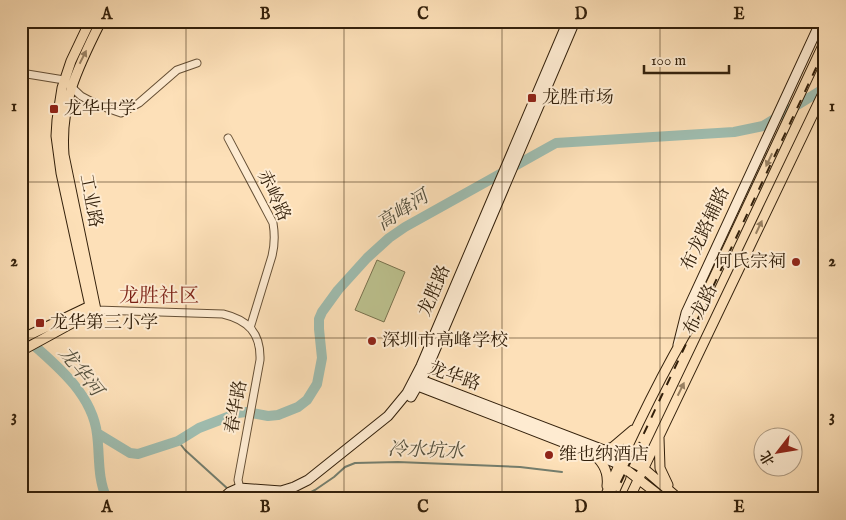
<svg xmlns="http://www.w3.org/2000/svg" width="846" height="520" font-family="'IM FELL English','Noto Serif SC',serif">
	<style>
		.green { fill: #bdc390; stroke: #78724e }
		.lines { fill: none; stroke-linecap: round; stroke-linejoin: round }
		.stream { stroke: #747e6e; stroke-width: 2 }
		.river { stroke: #9fbdb0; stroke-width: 10 }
		.tertiary-casing { stroke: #665036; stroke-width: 9 }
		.secondary-casing { stroke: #33200b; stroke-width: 11 }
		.primary-casing { stroke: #33200b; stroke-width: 11 }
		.tertiary { stroke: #feebd1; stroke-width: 7 }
		.secondary { stroke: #feebd1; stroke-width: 9 }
		.primary { stroke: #fde0b8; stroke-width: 9 }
		.rail { stroke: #33200b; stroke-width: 2; stroke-dasharray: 9 9; stroke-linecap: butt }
		.oneway { fill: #988062 }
		.grid { fill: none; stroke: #33200b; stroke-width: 1; stroke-opacity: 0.55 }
		.poi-dot { fill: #8f2418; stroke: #feebd1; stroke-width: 2 }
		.labels { text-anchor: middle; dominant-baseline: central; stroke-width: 4; stroke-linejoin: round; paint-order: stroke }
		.poi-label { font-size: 18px; fill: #33200b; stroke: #feebd1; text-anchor: start }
		.street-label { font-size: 18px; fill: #33200b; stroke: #feebd1 }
		.water-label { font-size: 19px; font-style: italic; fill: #534f3d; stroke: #feebd1 }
		.quarter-label { font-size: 20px; fill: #7a1f14; stroke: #feebd1 }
		.neatline { fill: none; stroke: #33200b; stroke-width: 2 }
		.grid-label { font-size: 16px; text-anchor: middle; font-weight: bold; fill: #33200b }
	</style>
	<rect width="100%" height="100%" fill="#fde0b8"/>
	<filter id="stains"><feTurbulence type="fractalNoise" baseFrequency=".004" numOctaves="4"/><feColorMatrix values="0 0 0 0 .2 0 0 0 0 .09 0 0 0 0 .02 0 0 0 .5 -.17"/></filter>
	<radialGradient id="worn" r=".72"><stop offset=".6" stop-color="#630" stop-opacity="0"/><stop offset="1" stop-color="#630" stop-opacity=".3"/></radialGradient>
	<!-- green -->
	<path class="green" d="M377 260 405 272 384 322 355 310Z"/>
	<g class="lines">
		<!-- stream -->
		<path class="stream" d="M178 441 185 450 228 489
			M234 493 242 499
			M298 499 315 490 334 477 345 467 355 463 398 462 520 467 562 472"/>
		<!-- river -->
		<path class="river" d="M21 334C51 361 92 391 97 434 100 456 97 478 107 499
			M97 433 130 453 138 454 178 441 199 428 238 413 246 412 268 416 278 415 298 407 307 400 317 384 322 358 319 329V319L322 312 338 290 367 258 389 238 405 227 556 143 734 132 763 126 825 88"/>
		<!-- tertiary casing -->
		<g class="tertiary-casing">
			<path id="tertiary" d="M21 73 64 80 81 96 98 105 121 113 139 103 177 70 197 63
				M228 138 273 223C275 235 275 244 272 256L250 328
				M93 308 96 310 223 314C248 320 261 333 260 360L238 480 241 493"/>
		</g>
		<!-- secondary casing -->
		<g class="secondary-casing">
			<path id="secondary" d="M678 345 686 313 821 21
				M417 381 421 380 622 457
				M416 383 418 386 619 464
				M411 397 427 369 575 21
				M253 494 282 496
				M222 499 230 492 239 488 281 491 294 487 308 480 388 416 407 393 421 366 568 21"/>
		</g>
		<!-- primary casing -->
		<g class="primary-casing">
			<path id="primary" d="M21 339 90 306 61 173 56 136 57 120 62 88 71 61 90 21
				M21 351 96 310 64 155C60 102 78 67 101 21
				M659 438 660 468 668 485
				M605 450 613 447 633 430
				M590 452C602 460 609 471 607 486
				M622 457 643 468 679 499
				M619 464 664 499
				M604 499C631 437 660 376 695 318L825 41
				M611 499 621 477 622 462
				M629 499 825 89
				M639 499 648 496 661 498"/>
		</g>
		<!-- tertiary -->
		<use href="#tertiary" class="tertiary"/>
		<!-- secondary -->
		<use href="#secondary" class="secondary"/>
		<!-- primary -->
		<use href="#primary" class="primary"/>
		<!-- rail -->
		<path class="rail" d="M613 499 825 49"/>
	</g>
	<!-- one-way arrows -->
	<defs><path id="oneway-solid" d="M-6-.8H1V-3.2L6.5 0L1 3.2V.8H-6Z" transform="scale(1.25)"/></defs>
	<g class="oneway">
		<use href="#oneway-solid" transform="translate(83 57) rotate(-63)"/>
		<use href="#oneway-solid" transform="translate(769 160) rotate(115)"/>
		<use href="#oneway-solid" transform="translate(759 227) rotate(-65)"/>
		<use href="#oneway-solid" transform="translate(681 389) rotate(-64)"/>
	</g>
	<!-- grid -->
	<path class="grid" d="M186 21V499M344 21V499M502 21V499M660 21V499M21 182H825M21 338H825"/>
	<!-- markers -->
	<g class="poi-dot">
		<rect x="527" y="93" width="10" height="10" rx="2.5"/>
		<rect x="49" y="104" width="10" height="10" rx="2.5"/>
		<circle cx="796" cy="262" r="5"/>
		<rect x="35" y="318" width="10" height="10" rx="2.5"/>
		<circle cx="372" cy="341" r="5"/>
		<circle cx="549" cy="455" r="5"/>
	</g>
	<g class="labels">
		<!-- poi labels -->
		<g class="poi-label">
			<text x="542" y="98">龙胜市场</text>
			<text x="64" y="109">龙华中学</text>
			<text x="786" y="262" text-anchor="end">何氏宗祠</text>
			<text x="50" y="323">龙华第三小学</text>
			<text x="382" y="341">深圳市高峰学校</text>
			<text x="559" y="455">维也纳酒店</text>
		</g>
		<!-- street labels -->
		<g class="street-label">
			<text transform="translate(273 196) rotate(65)">赤岭路</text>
			<text transform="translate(90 201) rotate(79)">工业路</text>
			<text transform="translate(706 229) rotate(-65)">布龙路辅路</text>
			<text transform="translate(435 291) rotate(-67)">龙胜路</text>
			<text transform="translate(701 310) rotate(-64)">布龙路</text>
			<text transform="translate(454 377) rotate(19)">龙华路</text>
			<text transform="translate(237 407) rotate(-80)">春华路</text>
		</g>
		<!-- water labels -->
		<g class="water-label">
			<text transform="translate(403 211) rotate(-33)">高峰河</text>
			<text transform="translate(80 372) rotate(51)">龙华河</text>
			<text transform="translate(426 451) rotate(2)">冷水坑水</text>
		</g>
		<!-- quarter labels -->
		<g class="quarter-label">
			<text x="159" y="296">龙胜社区</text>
		</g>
	</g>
	<!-- margin -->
	<rect width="846" height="520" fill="none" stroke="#fde0b8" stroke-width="55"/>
	<!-- north arrow -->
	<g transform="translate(778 452) rotate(239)"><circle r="24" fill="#feebd1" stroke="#ad9a82"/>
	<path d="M0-4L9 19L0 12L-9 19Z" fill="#8f2418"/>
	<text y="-8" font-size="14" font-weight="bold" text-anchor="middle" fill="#33200b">北</text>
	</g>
	<!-- scale -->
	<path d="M644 65v8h85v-8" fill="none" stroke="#33200b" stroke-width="2.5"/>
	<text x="651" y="65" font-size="15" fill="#33200b" stroke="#feebd1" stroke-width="4" paint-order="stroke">100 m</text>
	<rect x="28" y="28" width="790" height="464" class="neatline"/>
	<g class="grid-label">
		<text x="107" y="19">A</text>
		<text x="265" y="19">B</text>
		<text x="423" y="19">C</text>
		<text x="581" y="19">D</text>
		<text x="739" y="19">E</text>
		<text x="14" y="111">1</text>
		<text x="832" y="111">1</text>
		<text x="14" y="266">2</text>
		<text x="832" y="266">2</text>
		<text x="14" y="421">3</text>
		<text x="832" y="421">3</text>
		<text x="107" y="512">A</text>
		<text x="265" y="512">B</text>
		<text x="423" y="512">C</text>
		<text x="581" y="512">D</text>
		<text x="739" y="512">E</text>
	</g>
	<rect width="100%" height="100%" filter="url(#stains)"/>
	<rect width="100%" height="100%" fill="url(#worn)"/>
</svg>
